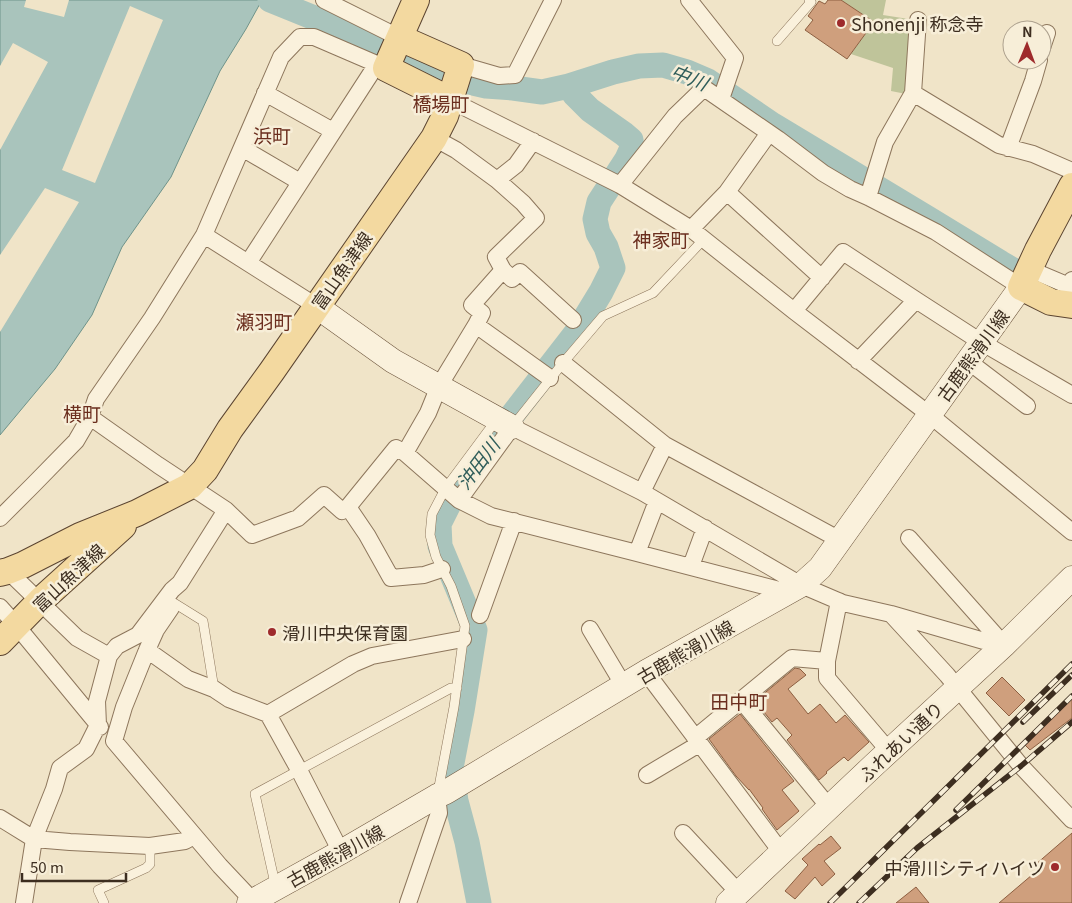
<svg xmlns="http://www.w3.org/2000/svg" width="1072" height="903" font-family="Georgia,'Noto Sans JP',serif">
	<style>
		.cemetery { fill: #bfc49a }
		.water { fill: #a9c4bc; stroke: #6f938a }
		.pier { fill: #f0e4c8 }
		.lines { fill: none; stroke-linecap: round; stroke-linejoin: round }
		.river { stroke: #a9c4bc; stroke-width: 25 }
		.building { fill: #cf9f7d; stroke: #8d5f41 }
		.lane-casing { stroke: #8d765c; stroke-width: 10 }
		.street-casing { stroke: #8d765c; stroke-width: 18 }
		.secondary-casing { stroke: #6f573f; stroke-width: 25 }
		.primary-casing { stroke: #5b4430; stroke-width: 28 }
		.lane { stroke: #faf1dc; stroke-width: 9 }
		.street { stroke: #faf1dc; stroke-width: 16 }
		.secondary { stroke: #faf1dc; stroke-width: 24 }
		.primary { stroke: #f3d9a0; stroke-width: 26 }
		.rail-casing { stroke: #3d2e20; stroke-width: 5.5 }
		.rail { stroke: #f7eed8; stroke-width: 4; stroke-dasharray: 11; stroke-linecap: butt }
		.poi-dot { fill: #9e2a2b; stroke: #f7eed8; stroke-width: 2 }
		.labels { text-anchor: middle; dominant-baseline: central; stroke-width: 5; stroke-linejoin: round; paint-order: stroke }
		.poi-label { font-size: 18px; fill: #3d2e20; stroke: #f7eed8; text-anchor: start }
		.street-label { font-size: 18px; fill: #3d2e20; stroke: #f7eed8 }
		.water-label { font-size: 19px; font-style: italic; fill: #2f5d5a; stroke: #f7eed8 }
		.neighbourhood-label { font-size: 19px; fill: #6b2e1e; stroke: #f7eed8 }
	</style>
	<rect width="100%" height="100%" fill="#f0e4c8"/>
	<!-- cemetery -->
	<path class="cemetery" d="M841 0H886L883 15 915 20 906 94 891 91 893 68 851 54 874 22Z"/>
	<!-- water -->
	<path class="water" d="M0 0H262L246 29 220 71 171 177 122 247 92 315 55 369 0 435Z"/>
	<!-- pier -->
	<path class="pier" d="M26 0H69L64 17 24 7Z
		M130 6 163 20 95 183 62 170Z
		M13 43 48 62 0 150V66Z
		M45 188 79 202 0 332V255Z"/>
	<g class="lines">
		<!-- river -->
		<path class="river" d="M270 0 413 58 460 80 486 86 513 88 542 92 569 86 613 72 639 66 663 65 687 72 708 81 773 125 929 219 1001 263 1032 281 1044 285
			M479 903 467 842 456 801 451 768 462 711 475 630 440 546 439 524 455 492 500 431 576 333 601 292 613 268 606 247 598 233 595 219 599 202 627 159 632 148 631 140 624 134 590 110 575 95 569 86"/>
	</g>
	<!-- building -->
	<path class="building" d="M828 0H841L874 22 847 59 805 30 813 20 808 16 819 1 825 4Z
		M795 668 800 669 806 675 788 689 808 714 820 704 836 723 845 715 869 742 848 761 844 757 826 772 827 773 819 780 787 740 792 735 777 718 772 722 755 701Z
		M1002 677 1025 700 1009 716 986 693Z
		M1072 699V718L1030 750 1025 745Z
		M740 714 794 781 782 790 799 811 777 830 762 809 763 808 749 789V790L736 776 709 739Z
		M1072 833V903H999L1039 869 1035 865Z
		M831 836 841 848 824 861 835 874 822 886 815 877 795 899 785 891 808 865 802 859 819 844 820 845Z
		M916 887 929 903H896Z"/>
	<g class="lines">
		<!-- lane casing -->
		<g class="lane-casing">
			<path id="lane" d="M777 41 811 2 809 0
				M512 427 563 363 603 316 653 293 704 239
				M174 603 203 621 214 689
				M438 792 454 707 465 626 451 586 436 557 430 535 432 514 445 489 497 419
				M276 888 255 794 451 688H457
				M104 903 98 890 146 868 150 864V846"/>
		</g>
		<!-- street casing -->
		<g class="street-casing">
			<path id="street" d="M324 0 400 38
				M689 0 735 58 721 99
				M1042 48 1047 33
				M461 65 499 76 515 75 553 0
				M265 93 333 131
				M913 93 918 20
				M450 100 620 185 691 229 794 311 930 415 1072 532
				M434 138 456 150 497 180
				M242 148 300 182
				M1008 148 1033 81 1039 60
				M620 185 675 116 704 88 778 139 823 173 850 189 868 197 936 232 1021 287
				M727 192 769 133
				M868 197 885 142 913 93 999 145 1033 154 1072 171
				M691 229 727 192 822 278
				M204 235 316 306
				M248 263 377 64
				M1029 269 1069 286 1072 280
				M503 270 512 279 520 272 573 320
				M916 300 981 342 1072 395
				M794 311 843 252 916 300 858 361
				M476 325 482 313 472 305 503 270 496 257 536 218 523 203 497 180 516 165 533 141
				M968 361 1027 406
				M563 363 665 445 840 540
				M90 417 158 465 226 510 252 535 298 518 324 495 342 511 348 507 367 535 391 578 424 575 442 569
				M405 453 428 413 439 386 476 325 550 378
				M642 492 665 445
				M459 500 512 427 642 492 801 585 843 603 891 614 984 641 1004 645
				M348 507 396 448 405 453 459 500 491 516 637 553 657 501
				M0 518 33 485 76 441 90 417 96 399 152 318 204 235 281 57 300 37H314L386 68
				M909 538 1004 645
				M637 553 787 592
				M691 566 705 528
				M8 571 77 638 109 656
				M839 601 827 661V678L889 751
				M0 607 16 625 100 727
				M171 608 156 630 147 650 124 707 114 741 220 866 253 901
				M891 614 947 675 1021 766 1072 820
				M480 615 514 521
				M590 629 624 686
				M147 650 188 679 214 689 229 699 268 714 299 770 341 852
				M646 672 782 853
				M741 700 829 807
				M268 714 353 664 372 656 463 639
				M695 738 792 658 827 661
				M647 775 699 744
				M0 818 34 839 70 842 150 846 185 841 194 836
				M683 833 739 893
				M24 903 34 839 54 789 60 768 86 749 98 725 97 701 109 656 117 646 138 635 172 590 180 583 226 510
				M408 903 439 813 437 796"/>
		</g>
		<!-- secondary casing -->
		<g class="secondary-casing">
			<path id="secondary" d="M316 306 393 361 512 427
				M249 903 341 852 437 796 446 792 646 672 801 585 820 568 1021 287
				M728 903 875 764 1004 645 1072 578"/>
		</g>
		<!-- primary casing -->
		<g class="primary-casing">
			<path id="primary" d="M416 0 386 68 450 100
				M1072 186 1038 250 1021 287 1051 302 1072 305
				M0 573 8 571 23 565 80 536 137 513 190 486 205 470 230 429 272 371 434 138 445 116 461 65 400 38
				M0 642 40 601 123 526"/>
		</g>
		<!-- lane -->
		<use href="#lane" class="lane"/>
		<!-- street -->
		<use href="#street" class="street"/>
		<!-- secondary -->
		<use href="#secondary" class="secondary"/>
		<!-- primary -->
		<use href="#primary" class="primary"/>
		<!-- rail casing -->
		<g class="rail-casing">
			<path id="rail" d="M1023 722 1072 675
				M956 810 1072 696
				M830 903 1072 664
				M859 903 917 848 1021 766 1072 722"/>
		</g>
		<!-- rail -->
		<use href="#rail" class="rail"/>
	</g>
	<!-- markers -->
	<g class="poi-dot">
		<circle cx="841" cy="23" r="5"/>
		<circle cx="272" cy="632" r="5"/>
		<circle cx="1055" cy="867" r="5"/>
	</g>
	<g class="labels">
		<!-- poi labels -->
		<g class="poi-label">
			<text x="851" y="23">Shonenji 称念寺</text>
			<text x="282" y="632">滑川中央保育園</text>
			<text x="1045" y="867" text-anchor="end">中滑川シティハイツ</text>
		</g>
		<!-- street labels -->
		<g class="street-label">
			<text transform="translate(341 270) rotate(-55)">富山魚津線</text>
			<text transform="translate(972 355) rotate(-54)">古鹿熊滑川線</text>
			<text transform="translate(68 577) rotate(-43)">富山魚津線</text>
			<text transform="translate(685 651) rotate(-30)">古鹿熊滑川線</text>
			<text transform="translate(900 741) rotate(-43)">ふれあい通り</text>
			<text transform="translate(335 855) rotate(-29)">古鹿熊滑川線</text>
		</g>
		<!-- water labels -->
		<g class="water-label">
			<text transform="translate(690 76) rotate(22)">中川</text>
			<text transform="translate(477 463) rotate(-53)">沖田川</text>
		</g>
		<!-- neighbourhood labels -->
		<g class="neighbourhood-label">
			<text x="441" y="102">橋場町</text>
			<text x="272" y="134">浜町</text>
			<text x="661" y="238">神家町</text>
			<text x="264" y="320">瀬羽町</text>
			<text x="82" y="412">横町</text>
			<text x="739" y="700">田中町</text>
		</g>
	</g>
	<!-- north arrow -->
	<g transform="translate(1027 45) rotate(1)"><circle r="24" fill="#f7eed8" stroke="#ada18e"/>
	<path d="M0-4L9 19L0 12L-9 19Z" fill="#9e2a2b"/>
	<text y="-8" font-size="14" font-weight="bold" text-anchor="middle" fill="#3d2e20">N</text>
	</g>
	<!-- scale -->
	<path d="M22 873v8h104v-8" fill="none" stroke="#3d2e20" stroke-width="2.5"/>
	<text x="30" y="873" font-size="15" fill="#3d2e20" stroke="#f7eed8" stroke-width="4" paint-order="stroke">50 m</text>
</svg>
